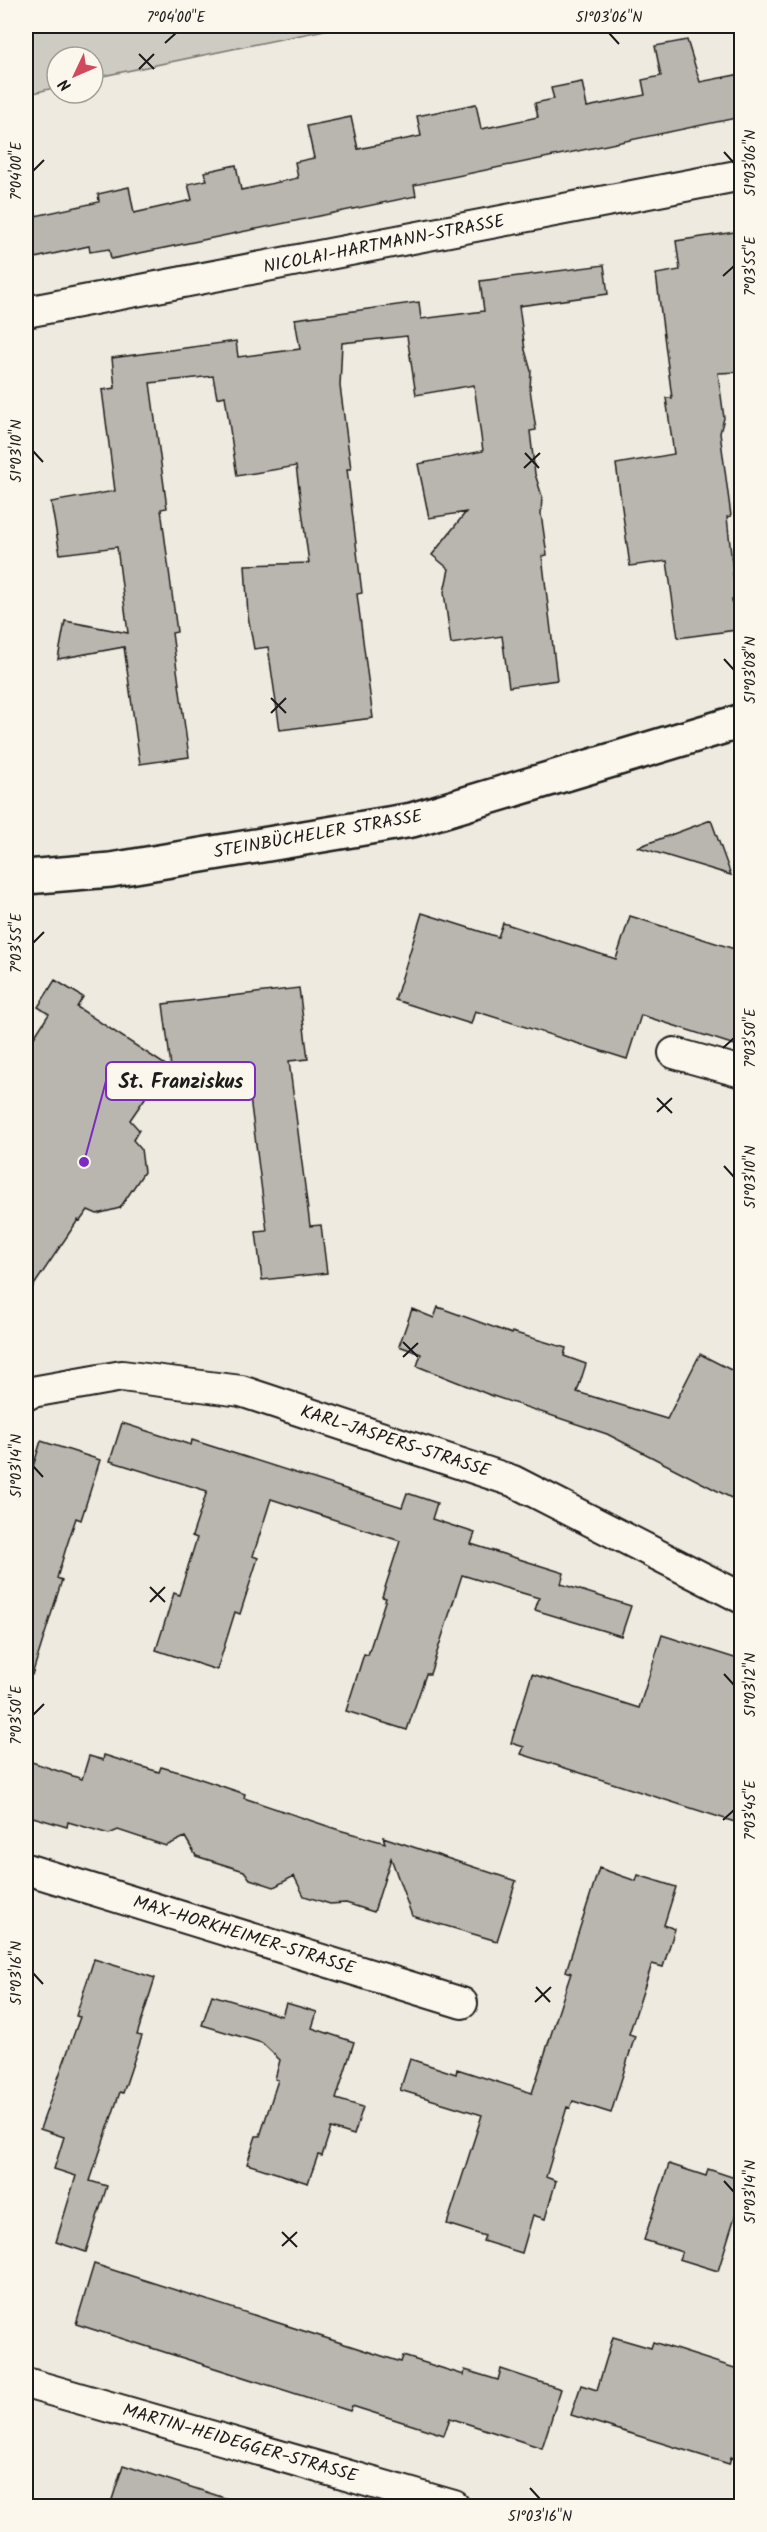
<svg xmlns="http://www.w3.org/2000/svg" width="767" height="2532" font-family="Kalam,sans-serif">
	<style>
		.green { fill: #ceccc2; stroke: #75746f; stroke-width: 1.5 }
		.building { fill: #b9b6af; stroke: #1c1c1c; stroke-width: 1.5 }
		.lines { fill: none; stroke-linecap: round; stroke-linejoin: round }
		.street-casing { stroke: #1c1c1c; stroke-width: 34 }
		.secondary-casing { stroke: #1c1c1c; stroke-width: 38 }
		.street { stroke: #fbf7ec; stroke-width: 30 }
		.secondary { stroke: #fbf7ec; stroke-width: 33 }
		.ticks { fill: none; stroke: #1c1c1c; stroke-width: 2 }
		.labels { text-anchor: middle; dominant-baseline: central; stroke-width: 4.5; stroke-linejoin: round; paint-order: stroke }
		.street-label { font-size: 18px; fill: #1c1c1c; stroke: #fbf7ec }
		.leader { fill: none; stroke: #7b2cbf; stroke-width: 2 }
		.callout-dot { fill: #7b2cbf; stroke: #fbf7ec; stroke-width: 2 }
		.callout { fill: #fbf7ec; stroke: #7b2cbf; stroke-width: 2 }
		.callout-label { font-size: 20px; text-anchor: middle; font-weight: bold; fill: #1c1c1c }
		.neatline { fill: none; stroke: #1c1c1c; stroke-width: 2 }
		.ticks-label { font-size: 15px; text-anchor: middle; fill: #1c1c1c }
	</style>
	<rect width="100%" height="100%" fill="#eeeadf"/>
	<filter id="ink" filterUnits="userSpaceOnUse"><feTurbulence type="fractalNoise" baseFrequency=".0167" numOctaves="2"/><feDisplacementMap in="SourceGraphic" scale="12" xChannelSelector="R" yChannelSelector="G"/><feConvolveMatrix kernelMatrix="1 2 1 2 8 2 1 2 1" color-interpolation-filters="sRGB"/></filter>
	<g filter="url(#ink)">
		<!-- green -->
		<path class="green" d="M26 26H344L93 78V57H57V87L26 95Z"/>
		<!-- building -->
		<path class="building" d="M687 40 700 82 741 74V117L414 185 416 196 111 259 109 249 90 252 89 246 26 260V218L99 202 98 194 129 187 134 213 192 200 188 184 207 180 204 172 236 165 241 190 298 178 295 162 314 158 307 126 351 117 358 149 421 136 417 116 476 104 481 129 538 117 535 103 554 99 551 88 582 82 587 107 645 95 642 80 661 76 655 46Z
			M741 231V372L718 373 724 418 720 433 731 516 727 517 736 600H732L736 630 678 638 667 561 630 566 616 464 674 454 666 398H672L656 274 680 270 676 241Z
			M604 265 608 294 519 306 525 350 531 371 530 389 536 430 530 431 535 474 542 496 541 514 547 555 542 556 557 680 509 687 502 636 451 644 444 592 449 569 432 555 466 512 429 518 418 464 483 451 474 385 416 395 407 336 342 343 340 386 351 469H347L362 593 357 594 373 718 280 730 268 647 254 649 248 616 245 565 309 563 296 466 237 476 225 396 217 398 213 376 150 383 167 508 161 509 177 632 172 633 189 757 140 764 124 647 58 659 65 621 128 633 117 547 60 554 51 502 115 491 102 390 115 388 112 358 236 341 238 357 300 349 295 319 419 302 421 319 484 311 480 281Z
			M711 820 731 875 638 847Z
			M422 913 498 937 503 923 616 959 630 916 741 951V1047L641 1015 627 1059 475 1011 471 1024 395 1000Z
			M55 980 83 997 77 1007 167 1066 130 1120 139 1130 133 1140 141 1149 144 1172 120 1208 97 1214 88 1210 80 1221 78 1220 26 1297V1091L32 1081 26 1050 49 1014 38 1007Z
			M299 988 308 1059 289 1061 310 1226 321 1225 327 1273 262 1280 256 1232 267 1231 246 1066 172 1075 163 1004Z
			M438 1307 512 1334V1332L566 1348 564 1356 586 1364 577 1392 667 1419 700 1354 741 1375V1503L607 1434 490 1395 417 1366 421 1354 399 1346 412 1309 434 1318Z
			M122 1423 191 1445 192 1440 402 1507 407 1493 437 1503 432 1519 475 1533 471 1544 564 1573 561 1584 631 1606 621 1636 535 1610 539 1598 462 1575 430 1674H426L407 1730 346 1711 364 1654 368 1655 386 1598 382 1597 400 1541 271 1499 253 1556 258 1558 240 1614 235 1612 217 1670 156 1650 174 1593 179 1595 197 1538 192 1536 207 1491 110 1461Z
			M41 1441 100 1460 81 1520 76 1518 66 1548 57 1578 62 1580 32 1675 26 1674V1489Z
			M662 1635 741 1660V1824L521 1754 524 1747 511 1743 532 1674 639 1708Z
			M104 1755 159 1772 161 1767 186 1774 245 1794 244 1798 339 1830 385 1843 383 1837 516 1881 497 1941 412 1916 391 1858 374 1912 346 1903 330 1904 304 1896 294 1876 274 1887 250 1879 244 1871 196 1856 185 1837 166 1846 118 1830 109 1834 68 1822 67 1827 26 1815V1760L82 1779 89 1756 103 1760Z
			M599 1868 636 1881 638 1875 676 1887 664 1925 675 1929 663 1967 652 1964 629 2034 635 2036 611 2113 573 2101 570 2108 567 2107 546 2177 556 2181 545 2219 533 2215 522 2253 483 2241 485 2236 447 2224 482 2115 400 2090 410 2059 456 2074 457 2069 532 2093 571 1973 566 1971Z
			M94 1959 155 1978 137 2035 142 2036 123 2093 120 2092 90 2181 107 2186 86 2252 56 2242 76 2176 54 2169 64 2137 40 2129 80 2017 76 2016Z
			M212 1995 282 2016 286 2003 317 2012 312 2028 354 2042 336 2099 363 2107 354 2135 331 2128 322 2156 318 2155 308 2183 247 2164 256 2136H260L278 2080 275 2079 280 2060 262 2043 202 2025Z
			M669 2164 706 2176 708 2169 741 2180V2197L718 2271 679 2259 682 2252 644 2240Z
			M94 2264 401 2362 403 2356 464 2375 465 2370 498 2380 501 2369 561 2389 542 2448 450 2418 444 2435 352 2406 350 2411 76 2324Z
			M613 2337 651 2348 653 2342 741 2370V2461L731 2457 729 2464 571 2415 581 2385 597 2390Z
			M123 2465 231 2500 230 2506H110Z"/>
		<g class="lines">
			<!-- street casing -->
			<g class="street-casing">
				<path id="street" d="M26 312 742 175
					M674 1053 742 1072
					M26 1395 32 1392 122 1376 241 1391 513 1481 742 1598
					M26 1869 462 2003
					M26 2383 454 2506"/>
			</g>
			<!-- secondary casing -->
			<g class="secondary-casing">
				<path id="secondary" d="M26 877 111 870 412 820 742 721"/>
			</g>
			<!-- street -->
			<use href="#street" class="street"/>
			<!-- secondary -->
			<use href="#secondary" class="secondary"/>
		</g>
	</g>
	<!-- ticks -->
	<path class="ticks" d="M609 33 619 44M165 43 176 33M139 54 154 69M139 69 154 54M724 152 734 163M33 171 44 160M723 276 734 266M33 451 43 462M525 453 539 468M524 468 540 453M724 659 734 670M271 698 286 713M271 713 286 698M33 943 44 932M723 1048 734 1038M657 1098 672 1113M657 1112 672 1098M724 1166 734 1177M403 1342 418 1357M403 1357 418 1343M33 1466 43 1477M150 1587 165 1602M150 1602 165 1587M724 1674 734 1685M33 1715 44 1704M723 1820 734 1810M33 1973 43 1984M536 1987 550 2002M535 2002 551 1987M724 2181 734 2192M282 2232 297 2247M282 2246 297 2232M530 2488 540 2499"/>
	<g class="labels">
		<!-- street labels -->
		<g class="street-label">
			<text transform="translate(384 245) rotate(-11)">NICOLAI-HARTMANN-STRASSE</text>
			<text transform="translate(318 835) rotate(-10)">STEINBÜCHELER STRASSE</text>
			<text transform="translate(395 1442) rotate(18)">KARL-JASPERS-STRASSE</text>
			<text transform="translate(244 1936) rotate(17)">MAX-HORKHEIMER-STRASSE</text>
			<text transform="translate(240 2444) rotate(16)">MARTIN-HEIDEGGER-STRASSE</text>
		</g>
	</g>
	<!-- callouts -->
	<path class="leader" d="M84 1162L106 1081"/>
	<circle class="callout-dot" cx="84" cy="1162" r="6"/>
	<rect class="callout" x="106" y="1062" width="149" height="38" rx="6"/>
	<g class="callout-label">
		<text x="181" y="1088">St. Franziskus</text>
	</g>
	<!-- margin -->
	<rect width="767" height="2532" fill="none" stroke="#fbf7ec" stroke-width="66"/>
	<!-- north arrow -->
	<g transform="translate(75 75) rotate(226)"><circle r="28" fill="#fbf7ec" stroke="#a29f99" stroke-width="1.5"/>
	<path d="M0-4.5L10 22L0 15L-10 22Z" fill="#d1495b"/>
	<text y="-9" font-size="16" font-weight="bold" text-anchor="middle" fill="#1c1c1c">N</text>
	</g>
	<rect x="33" y="33" width="701" height="2466" class="neatline"/>
	<g class="ticks-label">
		<text x="176" y="22">7°04'00"E</text>
		<text x="609" y="22">51°03'06"N</text>
		<text transform="translate(750 163) rotate(-90)" y="5">51°03'06"N</text>
		<text transform="translate(16 171) rotate(-90)" y="5">7°04'00"E</text>
		<text transform="translate(750 266) rotate(-90)" y="5">7°03'55"E</text>
		<text transform="translate(16 451) rotate(-90)" y="5">51°03'10"N</text>
		<text transform="translate(750 670) rotate(-90)" y="5">51°03'08"N</text>
		<text transform="translate(16 943) rotate(-90)" y="5">7°03'55"E</text>
		<text transform="translate(750 1038) rotate(-90)" y="5">7°03'50"E</text>
		<text transform="translate(750 1177) rotate(-90)" y="5">51°03'10"N</text>
		<text transform="translate(16 1466) rotate(-90)" y="5">51°03'14"N</text>
		<text transform="translate(750 1685) rotate(-90)" y="5">51°03'12"N</text>
		<text transform="translate(16 1715) rotate(-90)" y="5">7°03'50"E</text>
		<text transform="translate(750 1810) rotate(-90)" y="5">7°03'45"E</text>
		<text transform="translate(16 1973) rotate(-90)" y="5">51°03'16"N</text>
		<text transform="translate(750 2192) rotate(-90)" y="5">51°03'14"N</text>
		<text x="540" y="2521">51°03'16"N</text>
	</g>
</svg>
